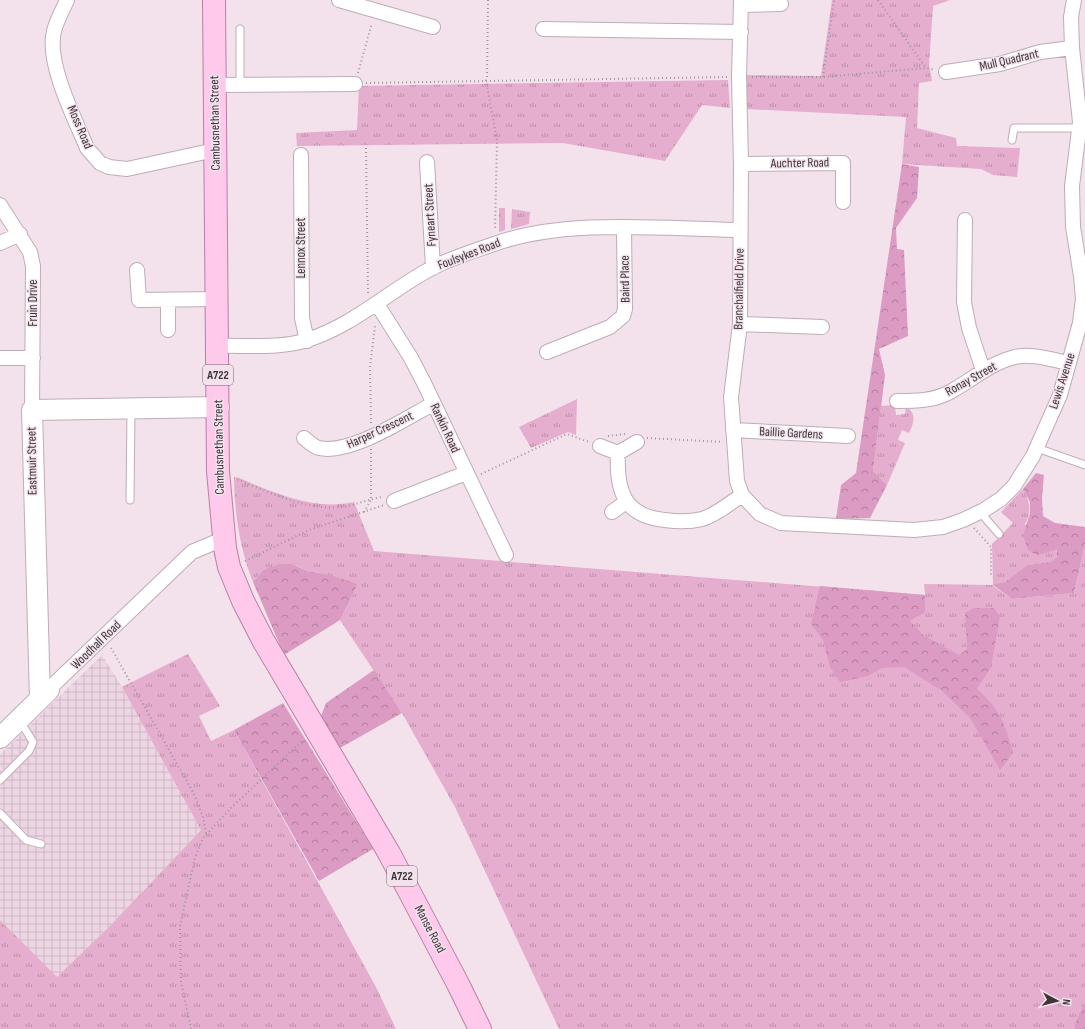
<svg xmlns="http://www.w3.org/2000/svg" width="1085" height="1029" font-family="'Sofia Sans Condensed',sans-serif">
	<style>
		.industrial { fill: url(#industrial-grid) }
		.grass { fill: url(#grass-tufts) }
		.forest { fill: url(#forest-crowns) }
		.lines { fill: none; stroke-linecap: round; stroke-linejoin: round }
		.lane-casing { stroke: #bdadb6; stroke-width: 9 }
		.street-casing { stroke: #bdadb6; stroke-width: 16 }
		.secondary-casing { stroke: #bdadb6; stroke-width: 22 }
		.primary-casing { stroke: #ba7ea3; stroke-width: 24 }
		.path { stroke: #a0949b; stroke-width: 2; stroke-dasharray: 1 3; stroke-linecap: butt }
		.lane { stroke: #fff; stroke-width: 7 }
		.street { stroke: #fff; stroke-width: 14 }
		.secondary { stroke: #fff; stroke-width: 20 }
		.primary { stroke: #fec9ea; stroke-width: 22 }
		.labels { text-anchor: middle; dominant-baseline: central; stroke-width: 3; stroke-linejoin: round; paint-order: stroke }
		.shield { fill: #f3e2ec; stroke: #736a6f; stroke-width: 1 }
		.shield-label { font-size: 12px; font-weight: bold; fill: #3c363a }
		.street-label { font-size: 13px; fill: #3c363a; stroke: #f3e2ec }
	</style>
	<defs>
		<pattern id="industrial-grid" width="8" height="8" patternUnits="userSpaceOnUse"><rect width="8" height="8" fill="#edd5e3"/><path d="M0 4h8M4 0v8" fill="none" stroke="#ccb7c4"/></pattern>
		<pattern id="grass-tufts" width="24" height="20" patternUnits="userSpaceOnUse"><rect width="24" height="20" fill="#e5adce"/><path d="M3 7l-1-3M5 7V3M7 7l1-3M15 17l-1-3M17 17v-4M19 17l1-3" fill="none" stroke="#bb8ea8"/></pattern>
		<pattern id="forest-crowns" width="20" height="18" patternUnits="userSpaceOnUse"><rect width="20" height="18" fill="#dc9bc3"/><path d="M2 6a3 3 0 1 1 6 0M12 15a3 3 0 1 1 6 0" fill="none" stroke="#b47f9f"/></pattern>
	</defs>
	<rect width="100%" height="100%" fill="#f3e2ec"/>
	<!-- industrial -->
	<path class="industrial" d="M102 655 122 687 201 830 109 927 57 978 0 920V754Z"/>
	<!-- grass -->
	<path class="grass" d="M832 0H950L933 6 929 65 932 81 919 83 917 128 956 138 957 146 1020 148 1017 177 993 175 981 169 902 164 906 117 745 109V75L821 76Z
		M728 80 730 108 702 105 665 161 563 143 297 146 296 133 357 130 359 86Z
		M499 208H505V230L499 232Z
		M512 209 530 212 529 224 511 229Z
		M577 399 576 435 568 432 531 448 519 427Z
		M895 405 896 415 905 414 906 407C917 413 914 423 909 433L902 430 898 440 905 443 887 485 873 471 881 406Z
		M237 477C274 493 314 511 354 502L374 551 925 595 924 584 993 585 992 544 1013 523 1001 512 1023 489C1030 502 1032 510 1025 524L1048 552 1058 550 1057 558 1051 562 1027 565 1005 582 993 586 1012 599 1074 593 1085 544V1009L1076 1029H559L455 807 402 713 340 620 358 584 307 571 293 564 263 570 253 582C240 549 235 516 234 480Z
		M188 654 220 706 199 716 211 741 234 730 376 987 396 1029H0V920L57 977 109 927 201 830 122 687Z"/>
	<!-- forest -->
	<path class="forest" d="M902 164 919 167 917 198 896 228 897 249 904 250 908 336 879 349 885 375 873 471 887 485 870 518 836 519 841 485 856 473Z
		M1036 473 1044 475 1042 498 1043 516 1055 523 1085 527V544L1074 593 1012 599 993 585 1005 582 1027 565 1051 562 1057 557V550L1037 555 1028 550 1023 535 1030 513V502L1023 489Z
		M280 564H292L307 571 333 576 358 584 340 620 284 655 253 582 263 570Z
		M820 586 925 595V612L910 621 923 635 959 655 967 649 965 613 974 608H994L1000 616 991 667 977 689C1001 710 1005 724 1013 753L1000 770 970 718 941 690 904 667 882 668 868 676 840 682 830 667 823 640 811 624Z
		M374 670 402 713 340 748 321 716 326 703Z
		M283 703 373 849 319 881 234 730Z
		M1085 1002V1029H1075L1074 1026Z"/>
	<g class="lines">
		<!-- lane casing -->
		<g class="lane-casing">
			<path id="lane" d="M240 29V85
				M1012 140 1014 128H1079
				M1037 448 1085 465
				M130 500 131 410
				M980 512 999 534
				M0 780 29 751 33 742 20 721
				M0 813 26 840 41 844"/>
		</g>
		<!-- street casing -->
		<g class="street-casing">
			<path id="street" d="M67 0C62 12 54 24 53 37 49 68 75 119 87 148L100 163 109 167 127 169 215 150
				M339 0 433 27
				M741 0 739 77 741 164 740 324 731 397 737 481 742 495 760 514 781 523 914 530 943 527 963 520 984 510 1001 499 1014 486 1033 456 1060 395 1080 323 1083 299 1081 276 1073 227 1072 186 1080 122 1072 48 1071 17 1074 0
				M741 5 781 4
				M543 29 741 32
				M946 72 1000 64 1040 52 1072 48
				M214 85 355 84
				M301 155 302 318 307 341
				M427 162 433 268
				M741 164 843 163V202
				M0 205 30 252 33 266 32 410
				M965 220 964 302 969 328 983 370
				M0 243 20 234
				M137 270 139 300 217 299
				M168 300V330
				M377 304 411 358 424 383 506 555
				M740 324 822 327
				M217 346C245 345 281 349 307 340 353 326 390 290 432 268 451 258 474 251 494 244 568 218 662 229 740 230
				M547 352 610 327 623 316 625 309 624 228
				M0 358H33
				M897 401C915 401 934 401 950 392 972 380 990 363 1015 357 1033 353 1052 360 1069 363
				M733 430 848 436
				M304 438C308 441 314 447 319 448 351 455 404 419 433 404
				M637 442 618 453C616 491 624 516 665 520 678 522 690 522 702 519 716 515 730 503 742 495
				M600 446 618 453
				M394 501 466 473
				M612 512 626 502
				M50 688 192 552 223 539"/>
		</g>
		<!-- secondary casing -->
		<g class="secondary-casing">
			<path id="secondary" d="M40 699 32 410 219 407
				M0 738 49 690"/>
		</g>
		<!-- primary casing -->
		<g class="primary-casing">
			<path id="primary" d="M214 0 218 471 225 548 229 567 243 601 263 640 389 853 458 984 480 1029"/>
		</g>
		<!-- path -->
		<path class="path" d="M488 0 487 77 486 80 497 141 495 230
			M878 0 926 68
			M358 73 372 23
			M752 77H823L926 68 935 70
			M823 77 834 0
			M366 83 728 77
			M366 148 368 295
			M371 423 370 367 375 326
			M608 436 625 434
			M647 438 723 442
			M481 474 567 434 589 442
			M234 478C266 491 306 511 341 507 355 506 370 498 383 497
			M364 512 371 500V449
			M974 528 991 547V576
			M245 561 309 530 384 505
			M111 648 193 792 203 817 206 833
			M191 1029 181 982 180 926 195 858 203 838 230 809 303 740
			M1084 1029 1085 1027"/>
		<!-- lane -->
		<use href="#lane" class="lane"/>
		<!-- street -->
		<use href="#street" class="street"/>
		<!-- secondary -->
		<use href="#secondary" class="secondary"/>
		<!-- primary -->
		<use href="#primary" class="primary"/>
	</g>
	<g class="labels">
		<!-- shield labels -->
		<g class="shield">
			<rect x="203" y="365" width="30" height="20" rx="3"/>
			<rect x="387" y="866" width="30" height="20" rx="3"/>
		</g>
		<g class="shield-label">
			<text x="218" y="375">A722</text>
			<text x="402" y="876">A722</text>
		</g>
		<!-- street labels -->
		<g class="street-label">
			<text transform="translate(1009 60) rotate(-13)">Mull Quadrant</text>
			<text transform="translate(215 123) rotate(-91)">Cambusnethan Street</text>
			<text transform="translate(80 127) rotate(67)">Moss Road</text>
			<text transform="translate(800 163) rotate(-1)">Auchter Road</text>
			<text transform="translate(430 215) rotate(-93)">Fyneart Street</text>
			<text transform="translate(301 248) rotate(-90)">Lennox Street</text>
			<text transform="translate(469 254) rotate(-21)">Foulsykes Road</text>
			<text transform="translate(625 279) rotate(-91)">Baird Place</text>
			<text transform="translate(739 289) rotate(-89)">Branchalfield Drive</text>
			<text transform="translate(33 303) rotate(-90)">Fruin Drive</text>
			<text transform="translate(971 379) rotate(-29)">Ronay Street</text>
			<text transform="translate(1062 381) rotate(-72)">Lewis Avenue</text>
			<text transform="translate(445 428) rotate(65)">Rankin Road</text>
			<text transform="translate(380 430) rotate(-25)">Harper Crescent</text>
			<text transform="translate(791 433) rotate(3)">Baillie Gardens</text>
			<text transform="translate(219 447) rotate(-91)">Cambusnethan Street</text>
			<text transform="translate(32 461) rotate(-91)">Eastmuir Street</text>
			<text transform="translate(96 645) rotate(-44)">Woodhall Road</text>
			<text transform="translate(430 929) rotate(62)">Manse Road</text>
		</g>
	</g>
	<!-- north arrow -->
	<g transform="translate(1057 1001) rotate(97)" stroke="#f3e2ec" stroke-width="3" paint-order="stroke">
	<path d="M0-3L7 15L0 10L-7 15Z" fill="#3c363a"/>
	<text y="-6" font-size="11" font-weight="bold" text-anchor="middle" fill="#3c363a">N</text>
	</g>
</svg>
